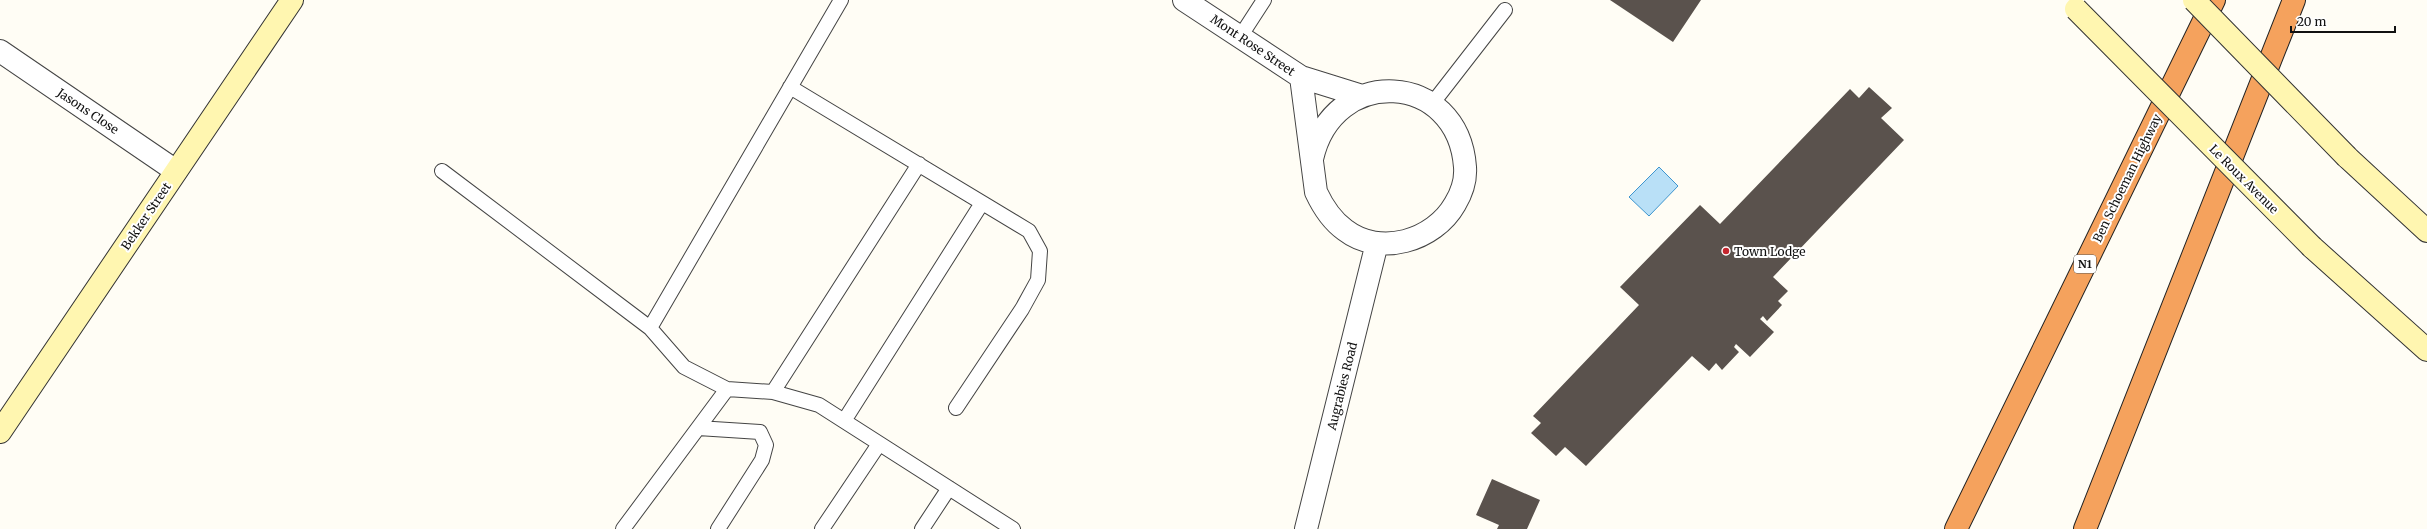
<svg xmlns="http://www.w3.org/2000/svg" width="2427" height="529" font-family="Merriweather,serif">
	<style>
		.water { fill: #b9e0f7; stroke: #3f96cf }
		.building { fill: #5a524d }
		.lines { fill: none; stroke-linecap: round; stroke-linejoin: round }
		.lane-casing { stroke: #444; stroke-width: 16 }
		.street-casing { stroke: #444; stroke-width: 24 }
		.secondary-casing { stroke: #333; stroke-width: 24 }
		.highway-casing { stroke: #222; stroke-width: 24 }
		.lane { stroke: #fff; stroke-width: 14 }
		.street { stroke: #fff; stroke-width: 22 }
		.secondary { stroke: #fff6b0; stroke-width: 22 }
		.highway { stroke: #f5a25d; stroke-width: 22 }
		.secondary-bridge-casing { stroke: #333; stroke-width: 24; stroke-linecap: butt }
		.secondary-bridge { stroke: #fff6b0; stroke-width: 22 }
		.poi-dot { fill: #c4262e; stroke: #fff; stroke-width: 1.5 }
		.labels { text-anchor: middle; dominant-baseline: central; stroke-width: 4; stroke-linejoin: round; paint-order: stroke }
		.shield { fill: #fff; stroke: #585858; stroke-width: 1 }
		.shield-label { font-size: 11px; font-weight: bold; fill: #111 }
		.street-label { font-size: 12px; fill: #111; stroke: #fff }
		.poi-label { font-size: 12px; fill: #111; stroke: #fff; text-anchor: start }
	</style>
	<rect width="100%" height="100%" fill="#fffdf5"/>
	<!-- water -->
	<path class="water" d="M1659 167 1678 186 1649 216 1629 197Z"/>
	<!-- building -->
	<path class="building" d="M1610 0H1701L1673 42Z
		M1869 87 1892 108 1881 118 1904 140 1773 277 1788 291 1778 301 1782 305 1767 321 1763 316 1760 319 1774 332 1750 357 1736 344 1734 347 1739 352 1722 370 1716 363 1709 371 1692 356 1586 466 1565 447 1556 456 1531 433 1541 423 1533 416 1639 305 1620 287 1700 205 1720 224 1850 89 1859 98Z
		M1492 479 1540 500 1527 529H1497L1499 525 1476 515Z"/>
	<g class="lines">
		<!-- lane casing -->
		<g class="lane-casing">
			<path id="lane" d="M1240 37 1264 0
				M790 87 1029 231 1040 251 1038 280 1022 309 956 408
				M1432 104 1505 10
				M442 171 650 328 684 367 727 389 773 392 819 405 1013 529
				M650 328 841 0
				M773 392 919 164
				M844 421 982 203
				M698 428 760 432 766 445 762 460 718 529
				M623 529 727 389
				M822 529 879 444
				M922 529 949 488"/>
		</g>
		<!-- street casing -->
		<g class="street-casing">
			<path id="street" d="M1184 0 1301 77 1362 96
				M0 51 176 171
				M1301 77 1316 192C1323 207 1331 220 1345 230 1380 257 1434 241 1455 204 1461 194 1466 180 1465 167 1458 71 1333 64 1312 159
				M1306 529 1377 243"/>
		</g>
		<!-- secondary casing -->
		<g class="secondary-casing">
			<path id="secondary" d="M2347 157 2427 231
				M2312 247 2427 350
				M0 432 292 0"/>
		</g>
		<!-- highway casing -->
		<g class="highway-casing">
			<path id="highway" d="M1956 529 2214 0
				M2085 529 2294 0"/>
		</g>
		<!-- lane -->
		<use href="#lane" class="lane"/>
		<!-- street -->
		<use href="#street" class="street"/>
		<!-- secondary -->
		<use href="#secondary" class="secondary"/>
		<!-- highway -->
		<use href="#highway" class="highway"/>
		<!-- secondary-bridge casing -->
		<g class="secondary-bridge-casing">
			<path id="secondary-bridge" d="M2194 0 2347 157
				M2076 9 2312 247"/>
		</g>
		<!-- secondary-bridge -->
		<use href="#secondary-bridge" class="secondary-bridge"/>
	</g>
	<!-- markers -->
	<circle class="poi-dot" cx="1726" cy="251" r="4"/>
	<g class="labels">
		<!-- shield labels -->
		<rect class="shield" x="2074" y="255" width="22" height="18" rx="3"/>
		<g class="shield-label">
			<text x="2085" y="264">N1</text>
		</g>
		<!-- street labels -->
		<g class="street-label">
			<text transform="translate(1253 45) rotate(34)">Mont Rose Street</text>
			<text transform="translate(88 111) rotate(34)">Jasons Close</text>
			<text transform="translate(2127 178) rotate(-64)">Ben Schoeman Highway</text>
			<text transform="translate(2244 179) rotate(45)">Le Roux Avenue</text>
			<text transform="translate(146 216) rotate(-56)">Bekker Street</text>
			<text transform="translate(1342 386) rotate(-76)">Augrabies Road</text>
		</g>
		<!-- poi labels -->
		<g class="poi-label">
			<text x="1734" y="251">Town Lodge</text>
		</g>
	</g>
	<!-- scale -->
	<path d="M2291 26v6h104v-6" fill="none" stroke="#111111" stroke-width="2"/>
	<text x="2297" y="26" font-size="12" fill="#111111" stroke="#ffffff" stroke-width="3" paint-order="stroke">20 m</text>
</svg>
